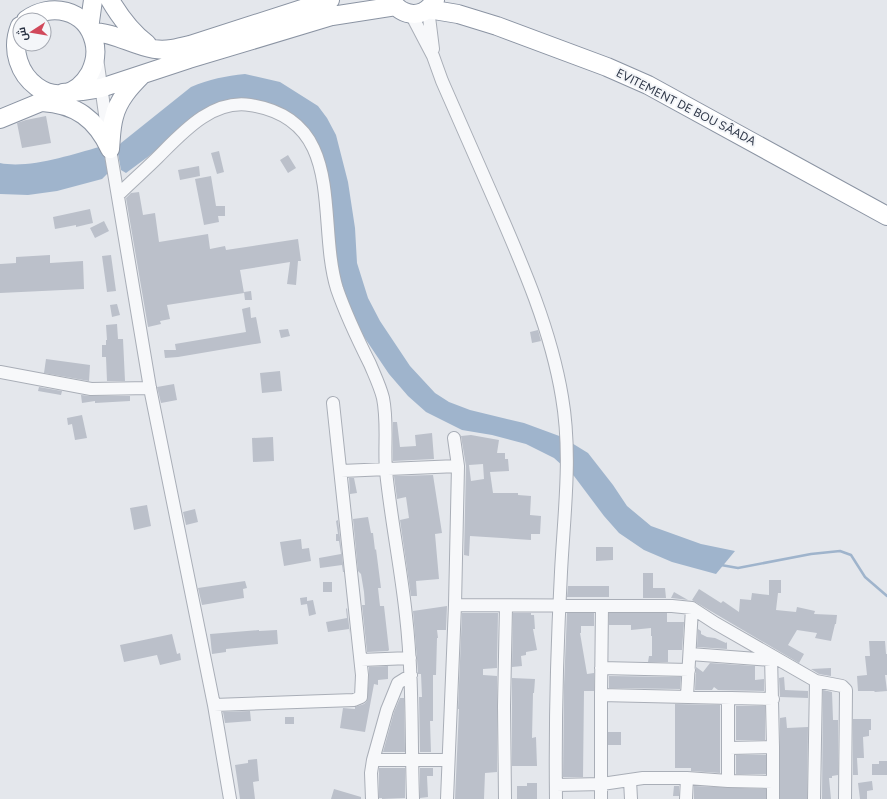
<svg xmlns="http://www.w3.org/2000/svg" width="887" height="799" font-family="Figtree,Cairo,sans-serif">
	<style>
		.water { fill: #9fb4cc }
		.lines { fill: none; stroke-linecap: round; stroke-linejoin: round }
		.stream { stroke: #9fb4cc; stroke-width: 2.5 }
		.building { fill: #bbc0ca; fill-rule: evenodd }
		.minor-casing { stroke: #a9aeb7; stroke-width: 14 }
		.highway-casing { stroke: #8b94a3; stroke-width: 20 }
		.minor { stroke: #f7f8fa; stroke-width: 12 }
		.highway { stroke: #fff; stroke-width: 18 }
		.labels { text-anchor: middle; dominant-baseline: central; stroke-width: 4; stroke-linejoin: round; paint-order: stroke }
		.street-label { font-size: 12px; fill: #2b3445; stroke: #f4f6f9 }
	</style>
	<rect width="100%" height="100%" fill="#e4e7ec"/>
	<!-- water -->
	<path class="water" d="M245 74 280 82 318 106 327 118 336 135 348 182 355 228 357 263 368 298 380 321 410 366 435 393 449 402 470 410 524 423 562 437 588 453 613 485 627 506 651 526 701 544 735 551 716 574 672 562 644 550 619 533 604 516 574 476 554 458 526 444 492 435 462 430 426 412 408 396 389 374 356 325 346 298 336 263 334 232 329 189 322 160 310 131 297 120 238 101 166 142 149 156 126 173 121 170 117 148 121 143 191 87C209 79 226 76 245 74Z
		M99 147 105 150 109 172 102 179 57 191 28 195 0 194V163C28 169 71 155 99 147Z"/>
	<g class="lines">
		<!-- stream -->
		<path class="stream" d="M721 565 738 568 811 554 840 551 851 555 865 577 887 596"/>
	</g>
	<!-- building -->
	<path class="building" d="M46 116 51 143 22 148 17 123 26 120Z
		M219 151 224 172 217 174 211 153Z
		M288 155 296 168 288 173 280 160Z
		M199 166 200 176 180 180 178 170Z
		M211 176 216 206H225V216H218L219 222 204 225 195 179Z
		M139 192 143 215 155 213 159 242 208 234 210 249 225 246 226 250 298 239 301 261H298L296 285 287 284 290 262 240 270 244 293 167 305 170 319 160 321 161 324 148 327 126 198 131 193Z
		M90 209 93 223 76 227V225L55 229 53 217Z
		M104 221 109 231 95 238 90 228Z
		M50 255V263L83 261 84 289 0 293V264L16 263V257Z
		M111 255 116 291 107 292 102 256Z
		M251 291 252 300H245L244 292Z
		M117 304 120 315 112 317 110 305Z
		M250 307 251 318 256 317 261 343 178 357 165 358 164 350H176L175 344 246 332 242 309Z
		M117 324 118 339H123L125 381H107L106 357H102V345H106V340H107L106 325Z
		M288 329 290 336 281 338 279 330Z
		M538 330 541 341 532 343 530 332Z
		M46 359 90 365 89 381 44 373Z
		M280 371 282 391 262 393 260 373Z
		M174 384 177 400 161 403 157 387Z
		M39 387 62 391 61 395 38 391Z
		M81 395 91 396H130V401L95 403V401L82 403Z
		M82 415 87 438 75 440 72 424 68 425 67 418Z
		M393 422H397L400 447 416 446 415 435 432 433 434 459 393 461Z
		M471 435 499 440 497 453H505V459H508L509 471 490 472 493 493H518V495L531 496 530 515 541 516 540 534H531V540L470 536 469 556 464 555 466 466 461 436ZM483 464 484 479 471 481 469 465Z
		M273 437 274 461 253 462 252 438Z
		M433 475 442 533 435 534 439 579 416 581 417 596H411L400 520 409 518 406 497 397 499 394 476Z
		M349 478H354L357 493 350 494Z
		M147 505 151 526 134 530 130 508Z
		M195 509 198 522 186 525 183 512Z
		M368 517 371 533H373L375 550 376 549 381 588H378L380 606H384L389 650 388 651 367 652 362 605H365L364 592 361 574 358 571 353 519Z
		M338 520 344 572H343L342 565 320 568 319 558 341 554 339 541H336V534H338L336 521Z
		M301 539 302 549 309 548 311 561 284 566 280 542Z
		M596 547H613V560L596 561Z
		M643 573H653V588H665L666 598H643Z
		M769 580H781V593H778L776 610 796 612 797 607 815 611 814 614 837 615 836 624H835L831 641 815 638 817 633 797 630 788 645 804 654 799 663 692 600 699 589 721 603 723 601 739 612 740 599 751 600 752 593 769 595Z
		M245 581 247 588 243 589 244 598 202 605 198 588Z
		M323 582H332V592H323Z
		M568 586H609V597H567Z
		M674 592 688 600 672 598H671Z
		M307 597V601L313 600 316 614 309 616 307 604 301 605 300 598Z
		M447 606 446 630H437L438 638H437L436 675H433V721H430L431 752H420L419 697H422L421 674H418V672L413 611Z
		M347 608 350 634 349 629 328 632 326 622 347 618 346 609Z
		M462 613H498L497 668 483 669V675L497 676V772L485 773 484 799H455L459 709H458Z
		M513 613H531V615H534L535 629H533L537 650 526 652V655L521 656 522 666 512 667Z
		M567 613H594V626H581V633H580L587 674 594 673V691H584L583 777H563L564 685Z
		M609 613H667V622H684L682 650H668V662H648L649 656H652V636H651V628L631 630V625H609Z
		M698 629 701 631V634L707 637 715 638 726 643 727 642V649L697 647Z
		M259 630V631L277 630 278 644 226 649V652L212 654 210 634Z
		M172 634 177 654 180 653 181 660 160 665 157 655 124 662 120 645Z
		M869 641H885L886 654H887V675H885L887 691 875 692 874 691H858L857 676 867 675 865 656H870Z
		M710 663 755 666V680L764 679V691L718 690 714 687 712 690H695L696 667 703 672Z
		M388 666V679L378 680V685L374 684 365 732 340 728 343 708 355 709V707L364 704 367 701 369 675V667Z
		M831 668V676L819 674 811 669Z
		M609 676 681 677 680 689 609 688Z
		M784 677 785 690 808 691V705V698L780 697 779 678Z
		M512 678 535 679 534 693H533L532 738 536 737 537 766H512Z
		M823 690 832 692 833 720H838V775L832 776V778H829L831 799H822Z
		M400 698H404L405 752H383L394 712Z
		M675 704 720 705V773L691 771V768H675Z
		M736 706H765V740H736Z
		M250 711 251 721 225 723 223 712Z
		M285 717H294V724H285Z
		M786 717 787 728 808 727 807 799H780V718Z
		M853 719H871V730H869V736L863 737 864 758H857L858 775H853Z
		M608 732H621V745H608Z
		M736 755H766V774H736Z
		M257 759 259 781 253 782 255 799H240L235 765 248 763V760Z
		M879 761H887V775H872V764H879Z
		M379 768H405V798L382 799V798H379Z
		M420 768H433V776H427L428 797 420 798Z
		M872 781 873 790 867 791V799H860L858 783Z
		M527 783H537V799H517V786H527Z
		M674 786H679V796H673Z
		M694 786 766 789V799H694Z
		M334 789 361 797V799H331Z"/>
	<g class="lines">
		<!-- minor casing -->
		<g class="minor-casing">
			<path id="minor" d="M428 9 433 49
				M411 14 433 56 442 81C460 122 478 163 496 204 523 266 551 330 562 397 572 455 564 513 561 572 557 647 555 723 556 799
				M97 58 110 149 150 388 214 705 230 799
				M118 195C131 182 145 170 158 157 182 133 212 99 250 105 348 120 316 221 337 289 346 315 358 340 370 364 375 376 380 386 383 398 388 423 384 447 386 471 391 520 401 568 406 616 413 677 411 738 413 799
				M0 372 91 389 150 388
				M341 471 458 466
				M455 605 672 606 692 608 715 623 816 681 814 799
				M690 654 771 660
				M771 655 773 747V799
				M361 660 410 658
				M601 668 689 670
				M816 681 842 686 846 690 845 799
				M601 695 602 606
				M687 696 692 608
				M214 705 354 700 361 697 362 675 333 403
				M729 748 773 747
				M373 760H448
				M630 780 631 799
				M728 781V698
				M556 785 602 784 643 778H687L728 781 773 782
				M372 799 371 773 373 760 387 710 398 683 411 675
				M447 799 455 605 458 466 454 438
				M505 799 504 706 506 606
				M601 799V695L773 699
				M686 799 687 778"/>
		</g>
		<!-- highway casing -->
		<g class="highway-casing">
			<path id="highway" d="M110 0C120 17 131 32 147 44
				M391 0C403 18 424 19 435 0
				M428 9 458 14 497 26 607 67 648 85 887 216
				M20 26C0 75 61 123 90 73 95 63 97 52 94 41 86 9 50 2 26 20
				M89 29 93 0
				M91 32C113 32 132 45 154 49 166 51 178 48 190 45L330 0
				M42 102C76 104 96 119 110 149
				M0 119 63 93 82 91 101 88 189 59 332 16 396 6
				M110 149C111 139 111 127 114 117 118 100 130 87 142 75"/>
		</g>
		<!-- minor -->
		<use href="#minor" class="minor"/>
		<!-- highway -->
		<use href="#highway" class="highway"/>
	</g>
	<g class="labels">
		<!-- street labels -->
		<g class="street-label">
			<text transform="translate(686 107) rotate(27)">EVITEMENT DE BOU SÂADA</text>
		</g>
	</g>
	<!-- north arrow -->
	<g transform="translate(32 32) rotate(258)"><circle r="19" fill="#f4f6f9" stroke="#a4a8b1"/>
	<path d="M0-3L7 15L0 10L-7 15Z" fill="#d1495b"/>
	<text y="-6" font-size="11" font-weight="bold" text-anchor="middle" fill="#2b3445">ش</text>
	</g>
</svg>
